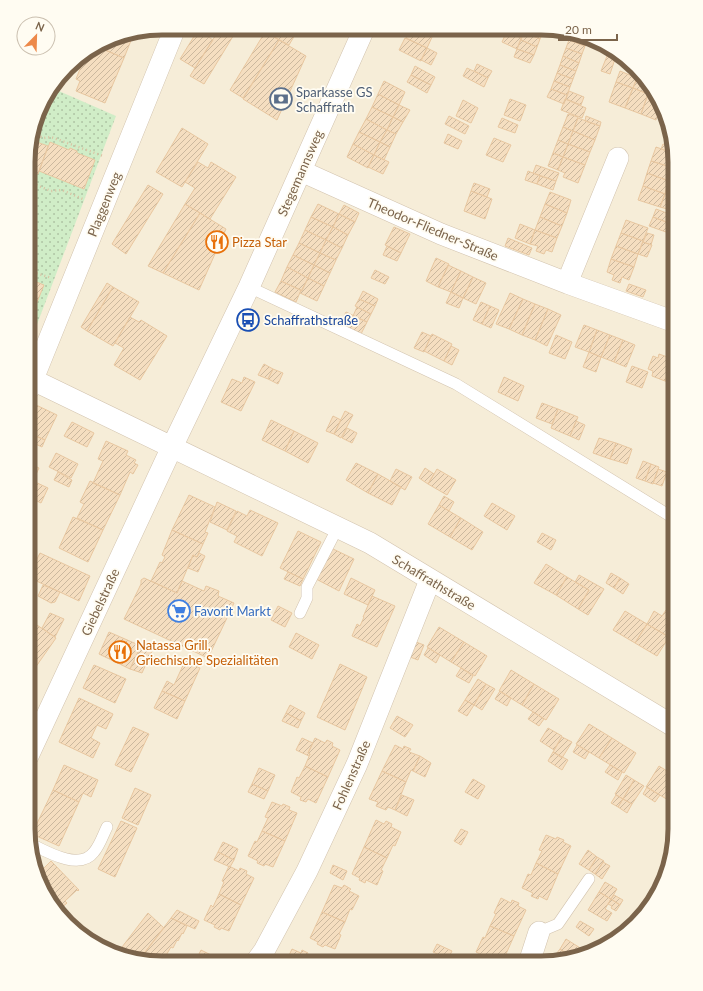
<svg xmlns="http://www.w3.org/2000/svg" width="703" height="991" font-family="Lato,sans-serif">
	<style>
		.residential { fill: #f6edd8 }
		.grass { fill: url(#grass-dots) }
		.building { fill: url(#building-hatch); stroke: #e8c7a0 }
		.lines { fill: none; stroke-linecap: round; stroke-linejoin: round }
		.service-casing { stroke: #d2c3ae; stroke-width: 12 }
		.minor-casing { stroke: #d2c3ae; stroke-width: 22 }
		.path { stroke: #dbc1a2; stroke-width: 2.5; stroke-dasharray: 1 3; stroke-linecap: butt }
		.service { stroke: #fff; stroke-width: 11 }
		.minor { stroke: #fff; stroke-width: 21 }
		.labels { text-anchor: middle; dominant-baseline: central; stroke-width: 3.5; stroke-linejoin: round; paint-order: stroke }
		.service-label { font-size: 13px; fill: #4e5e75; stroke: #fffcf2; text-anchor: start }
		.street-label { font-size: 13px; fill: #7b644b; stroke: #fffcf2 }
		.food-label { font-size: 13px; fill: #c56008; stroke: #fffcf2; text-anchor: start }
		.transit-label { font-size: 13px; fill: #164399; stroke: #fffcf2; text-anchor: start }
		.shop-label { font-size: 13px; fill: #366cbe; stroke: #fffcf2; text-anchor: start }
		.rim { fill: none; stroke: #7b644b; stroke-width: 5 }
	</style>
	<defs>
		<pattern id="grass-dots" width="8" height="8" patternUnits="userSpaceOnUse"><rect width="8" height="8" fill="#d0edc7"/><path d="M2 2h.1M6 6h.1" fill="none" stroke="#aec4a4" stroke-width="1.8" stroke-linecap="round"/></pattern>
		<pattern id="building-hatch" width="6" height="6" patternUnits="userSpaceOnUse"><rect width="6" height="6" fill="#f5dec0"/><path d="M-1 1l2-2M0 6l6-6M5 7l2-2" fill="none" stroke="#cbb89e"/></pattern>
	</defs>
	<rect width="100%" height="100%" fill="#fef9eb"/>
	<!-- residential -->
	<path class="residential" d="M162 28 559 29 623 55 661 103 675 161V838L652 904 600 949 542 963 144 962 80 936 42 888 28 830 29 144 46 95 74 61 118 35Z"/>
	<!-- grass -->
	<path class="grass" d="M52 88 116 116 33 335 29 332V144L46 95Z"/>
	<!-- building -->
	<path class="building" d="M220 28H238L204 84 190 76Z
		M264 28H299L289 45 265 32 263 30Z
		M411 29H420L433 35 427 48 406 38Z
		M420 29H436L433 35Z
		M508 29H525L521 38 507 31Z
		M525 29H540L544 31 540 39 524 32Z
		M198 30 213 40 195 68 180 59Z
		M507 31 521 38 517 49 502 42Z
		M265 32 279 40 243 98 230 90Z
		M524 32 540 39 537 47 521 40Z
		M134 33 124 58 98 47 118 35Z
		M571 34 588 41 585 46 569 40Z
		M405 38 427 48 421 61 399 50Z
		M279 40 306 56 277 120 243 99Z
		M521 40 537 47 534 55 517 49Z
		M569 40 585 46 582 54 566 48Z
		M98 47 124 58 105 103 76 91 80 81 76 79 86 54 91 55 93 50Z
		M427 48 437 53 431 65 421 60Z
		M566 48 582 54 579 63 563 56Z
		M517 49 534 55 530 63 514 57Z
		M563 56 579 63 576 71 560 65Z
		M607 56 615 59 610 74 601 71Z
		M477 64 492 71 488 78 474 71Z
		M560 65 576 71 573 79 557 73Z
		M415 66 435 77 431 85 411 75Z
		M467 68 488 78 484 87 463 76Z
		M620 71 637 78 633 88 616 82Z
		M557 73 573 79 570 87 554 81Z
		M411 75 431 85 427 93 407 82Z
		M637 78 643 80 650 89 648 94 633 88Z
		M384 81 405 92 399 105 378 94Z
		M554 81 570 87 567 95 551 89Z
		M616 82 633 88 625 108 609 102Z
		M633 88 648 94 641 114 625 108Z
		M551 89 567 95 564 104 547 97Z
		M650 89 657 97 648 94Z
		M569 91 584 97 581 105 566 99Z
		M378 94 399 105 393 117 372 107Z
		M648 94 657 97 661 103 662 105 656 120 641 114Z
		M510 99 526 105 520 121 504 115Z
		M565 99 586 108 582 118 561 110Z
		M463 100 478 108 471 123 456 116Z
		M399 105 410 110 403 122 393 117Z
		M372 107 393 117 387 130 366 119Z
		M568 114 578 117 573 131 563 127Z
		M449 116 469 126 465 134 445 124Z
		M586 116 601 122 600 126 585 121Z
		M393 117 403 122 396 134 387 130Z
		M502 118 518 125 515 133 498 127Z
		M578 118 600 126 595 140 573 131Z
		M366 119 387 130 380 142 359 132Z
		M563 127 573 131 568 144 558 140Z
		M182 128 208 144 182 187 156 172Z
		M387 130 396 134 390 147 380 142Z
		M573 131 595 140 590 152 568 144Z
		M359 132 380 142 374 155 353 144Z
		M448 134 462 141 458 149 444 143Z
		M668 137 669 138 672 147 665 145Z
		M494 138 511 145 503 162 486 155Z
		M31 140 48 146 38 174 29 171V144Z
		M558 140 568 144 563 157 553 153Z
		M50 142 69 150 70 148 77 151V153L95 160 84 189 39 171Z
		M380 142 390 147 384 160 374 155Z
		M353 144 374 155 368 168 347 157Z
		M568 144 590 152 585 165 563 157Z
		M663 144 672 147 673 153 661 149Z
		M656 147 673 153 675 161 674 168 651 161Z
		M553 153 563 157 558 170 548 166Z
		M374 155 389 162 383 174 368 167Z
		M563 157 585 165 578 183 563 177 565 173 558 170Z
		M651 161 674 168 669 181 647 173Z
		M198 162 208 168 211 162 236 177 210 219 185 204 195 188 185 182Z
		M536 165 559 173 556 181 533 173Z
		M674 168 675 169V183L669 181Z
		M528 171 540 176 537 184 525 180Z
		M647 173 669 181 665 194 643 186Z
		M540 176 556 181 553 190 537 184Z
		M669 181 675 183V198L665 194Z
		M474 183 490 189 487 197 471 191Z
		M148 185 163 194 126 254 112 244Z
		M643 186 665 194 660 207 638 200Z
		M471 191 492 199 485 219 464 211Z
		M550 192 571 200 567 213 545 204Z
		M665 194 675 198 671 210 660 207Z
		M185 204 200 213 163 273 148 266Z
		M318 204 339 214 333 227 311 217Z
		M545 204 567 213 562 226 540 217Z
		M344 205 359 213 355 222 339 214Z
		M656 209 672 215 669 223 653 217Z
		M200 213 226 229 199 290 163 273Z
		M339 214 355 222 348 235 333 227Z
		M311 217 333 227 326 240 305 230Z
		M540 217 562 226 557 238 535 230Z
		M653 217 669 223 666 232 649 226Z
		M626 220 648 228 643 241 621 233Z
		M520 224 535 230 530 244 515 238Z
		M333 227 348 235 342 248 326 240Z
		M394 227 410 234 401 253 385 245Z
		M305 230 326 240 320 253 299 243Z
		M535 230 557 238 552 252 546 250 544 254 536 251 538 246 530 244Z
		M621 233 643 241 638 254 616 246Z
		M647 233 654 235 651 245 643 242Z
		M508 238 532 248 529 255 505 246Z
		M326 240 342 248 336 260 320 253Z
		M643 242 652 245 647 257 638 254Z
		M299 243 320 253 314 265 293 255Z
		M387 246 401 253 397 261 383 255Z
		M616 246 638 254 634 267 611 259Z
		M320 253 336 260 330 273 314 265Z
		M293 255 314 265 308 278 287 267Z
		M436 258 449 264 438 287 426 281Z
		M611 259 634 267 629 280 622 277 620 283 612 280 614 275 607 272Z
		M314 265 330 273 324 286 308 278Z
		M448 265 461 271 451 292 438 287Z
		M287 267 308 278 302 291 281 281Z
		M375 270 389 277 385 284 371 278Z
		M461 271 473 277 463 298 451 292Z
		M473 277 486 283 476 304 463 298Z
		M308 278 324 286 317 301 300 293Z
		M29 279 44 285 33 312 29 310Z
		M281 281 301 290 296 302 275 292Z
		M107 283 113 287 87 331 81 327Z
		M629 284 646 290 643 297 626 291Z
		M113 287 139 302 113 346 87 331Z
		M363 291 378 299 375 306 359 299Z
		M451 292 463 298 459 308 446 303Z
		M510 293 523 299 509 329 496 324Z
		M359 299 375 306 371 314 355 306Z
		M523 299 535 304 522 335 509 329Z
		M481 302 490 306 482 324 473 320Z
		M535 304 548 309 535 340 522 335Z
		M490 306 499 310 491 328 482 324Z
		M357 307 371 314 367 322 353 316Z
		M548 309 561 315 547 346 535 340Z
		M346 312 367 322 361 334 340 324Z
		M130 317 139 322 141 320 167 336 140 380 114 365 124 348 115 343Z
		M584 325 597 330 589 352 575 347Z
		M597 330 610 335 601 357 589 352Z
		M422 332 431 336 424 352 414 348Z
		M432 334 452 344 444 361 424 351Z
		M556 335 572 342 565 359 549 353Z
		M610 335 623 340 614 362 601 357Z
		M623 340 635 345 626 367 614 362Z
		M451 346 459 350 452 365 444 361Z
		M589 352 601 357 596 372 583 367Z
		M659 354 673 359 665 381 652 376 653 371 648 369 653 356 658 358Z
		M673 359 675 360V384L665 381Z
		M264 364 273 369 268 379 258 375Z
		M632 366 648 372 642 388 626 382Z
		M273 369 283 373 278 384 268 379Z
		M244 377 255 382 241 411 221 402 232 379 242 383Z
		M504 377 524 386 518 401 498 392Z
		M542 403 558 409 552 424 536 418Z
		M34 404 57 415 45 440 29 433V416Z
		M558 409 578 417 570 436 551 428Z
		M345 411 353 415 341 438 334 434Z
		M333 416 341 420 334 434 326 431Z
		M271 420 294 431 285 451 262 440Z
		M576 421 585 425 579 440 570 436Z
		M72 422 94 433 87 447 64 436Z
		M347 428 357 433 352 443 342 438Z
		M294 431 318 443 308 463 285 451Z
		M29 433 45 440 42 447 29 441Z
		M599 438 616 443 610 459 593 453Z
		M106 441 128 451 126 455 136 460 134 463 138 465 133 474 130 472 120 495 93 483 103 461 98 459Z
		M616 443 632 449 627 464 610 459Z
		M56 453 78 464 71 478 49 467Z
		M643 461 651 464 645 481 636 478Z
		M29 463 39 468 32 483 29 481Z
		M356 463 378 474 368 493 346 480Z
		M651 464 659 467 653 484 645 481Z
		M425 468 434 474 428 484 419 478Z
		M396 469 412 477 405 490 390 481Z
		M437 469 456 480 447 495 428 484Z
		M658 469 667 472 662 486 653 483Z
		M58 472 72 480 69 487 54 480Z
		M378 474 401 487 392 505 368 493Z
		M33 481 48 488 41 503 29 497V490Z
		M90 481 120 495 103 530 77 518 84 504 80 502Z
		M189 495 215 507 205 532 208 533 203 544 172 530Z
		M444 496 454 502 449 511 439 505Z
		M217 502 236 511 227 530 210 522Z
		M492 503 515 516 507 530 484 516Z
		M439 505 461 518 450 537 428 524Z
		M250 510 278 523 262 556 234 542 237 536 227 531 237 511 247 516Z
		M73 517 103 530 88 562 59 548Z
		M461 518 483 532 472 550 450 537Z
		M172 530 203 544 197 557 193 555 177 593 151 581 160 562 162 563 165 557 162 555Z
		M298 531 321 542 303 579 280 568Z
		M542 533 556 540 551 550 537 542Z
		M331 548 354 559 339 591 316 579Z
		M40 553 90 576 79 601 28 577Z
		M199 553 205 556 198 572 188 568 193 555 197 557Z
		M546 564 567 577 556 595 534 583Z
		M288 572 303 579 300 586 284 579Z
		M611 573 620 578 614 588 606 583Z
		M579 575 604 589 588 615 578 609 589 590 575 582Z
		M567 577 589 590 578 609 556 595Z
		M144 578 177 593 182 581 204 591 206 586 219 591 218 596 234 603 208 658 124 619 141 584V580Z
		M351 578 375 590 368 605 344 594Z
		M620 578 629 584 623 594 614 588Z
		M43 585 60 592 55 602 51 603 38 596Z
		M372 596 395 606 377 647 352 636 357 624 360 626 364 617H363Z
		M278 606 292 613 285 627 271 620Z
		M666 610 675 615V645L667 640 669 637 647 624 654 611 662 616Z
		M625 611 647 624 635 643 613 630Z
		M50 613 64 619 55 637 42 628Z
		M31 621 56 638 28 678V631L33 624 31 622Z
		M647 624 669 637 657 656 635 643Z
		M439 627 464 642 451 662 427 647Z
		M109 632 141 646 130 669 99 654Z
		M296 633 319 645 312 659 289 647Z
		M416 642 424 645 418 660 410 657Z
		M464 642 487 656 475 676 451 662Z
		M141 646 152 651 142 673 130 669Z
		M428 648 440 655 436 663 424 655Z
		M185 661 200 668 185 701 162 691 167 681 174 685Z
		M340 664 367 677 345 730 317 717Z
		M94 665 126 679 115 703 83 688Z
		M461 668 473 676 469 683 456 676Z
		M511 670 534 684 522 705 499 691Z
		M478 679 486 684 474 705 465 700Z
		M486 684 495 689 482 710 474 705Z
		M534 684 559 699 546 720 522 705Z
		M162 691 185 701 177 719 154 708Z
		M500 691 511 698 507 706 495 699Z
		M79 698 113 714 106 729 97 725 91 738 100 743 93 758 59 742Z
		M465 700 474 705 467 716 458 711Z
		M290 705 305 713 301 721 286 713Z
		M533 712 544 719 539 726 528 719Z
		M286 713 301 721 298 728 282 721Z
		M397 716 413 725 405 737 390 728Z
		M589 724 612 738 599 758 576 744Z
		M133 727 149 734 131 772 115 765Z
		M548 728 562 736 554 750 540 741Z
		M562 737 572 742 562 758 553 752Z
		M302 738 313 743 308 753 310 754 309 756 296 750Z
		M315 738 325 743 327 740 333 743 332 746 340 750 328 777 305 766 310 754 308 753Z
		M612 738 636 753 624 773 599 758Z
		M395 745 403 749 404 746 411 749 409 752 420 756 413 771 411 770 406 782 382 771Z
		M577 745 589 752 585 759 573 752Z
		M553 752 568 760 562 770 548 761Z
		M420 756 431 763 425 777 413 771Z
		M64 765 98 780 91 797 83 793 79 802 53 790Z
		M610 765 622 772 618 780 605 772Z
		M305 766 328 777 316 803 308 799 306 802 300 800 301 797 291 792 297 777 299 778Z
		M659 766 675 776V793L670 801 646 787Z
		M259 768 275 775 268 791 252 784Z
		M382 771 406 782 395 810 388 807 386 810 376 806 378 802 369 799Z
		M626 775 634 780 623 799 615 794Z
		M473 779 485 786 478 799 465 792Z
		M634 780 644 786 632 804 623 799Z
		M252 784 268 791 264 799 248 792Z
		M647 787 660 795 655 802 643 794Z
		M135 788 151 795 138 825 122 818Z
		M53 790 79 802 59 846 32 834Z
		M675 793V805L670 801Z
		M402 795 414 800 407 816 395 810Z
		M616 795 623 799 618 807 611 803Z
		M623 799 632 804 627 813 618 807Z
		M272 802 282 806 283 804 290 807 289 810 297 813 285 841 262 831 268 818 265 817Z
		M376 820 384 824 386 821 392 824 391 827 401 832 395 846 393 845 387 858 364 847Z
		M121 821 137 828 115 877 98 869Z
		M461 829 468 832 461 845 454 841Z
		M262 831 285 841 273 867 265 864 264 866 257 863 258 861 248 856 255 841 257 842Z
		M546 835 556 839 557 837 564 840 563 842 571 846 558 874 536 863 542 851 539 850Z
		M223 842 238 849 234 860 218 852Z
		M364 847 387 858 381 870 383 871 377 885 366 880 365 883 359 880 360 878 352 874Z
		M588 850 597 857 589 870 579 864Z
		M218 852 234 860 230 867 214 860Z
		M597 857 604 861 595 874 589 870Z
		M51 861 79 890 78 891 77 890 65 901 67 903 59 910 42 888 38 874Z
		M603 862 610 866 602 879 595 874Z
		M536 863 558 874 547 900 539 896 538 899 531 896 533 893 522 888 528 874 531 875Z
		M333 865 347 871 343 880 330 873Z
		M229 866 239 871 240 868 247 871 246 874 254 878 241 905 219 894 224 882 222 881Z
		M605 882 617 889 611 899 599 892Z
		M334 885 342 888 344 885 351 889 349 891 359 896 352 910 350 909 345 922 322 912Z
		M599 892 611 899 605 909 612 913 607 921 588 910Z
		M219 894 241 905 229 931 221 928 220 930 214 927 215 925 204 920 211 905 213 907Z
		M614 895 623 900 620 905 611 899Z
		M501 898 511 903 512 900 519 903 518 906 526 910 514 936 490 926 496 914 494 913Z
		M611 899 620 905 616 911 611 908 612 906 608 904Z
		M61 908 67 915 65 917 59 910Z
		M177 910 199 921 195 929 171 918Z
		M322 912 345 922 339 934 341 935 335 949 325 945 323 947 317 944 318 942 310 938Z
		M148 913 164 928 139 960 119 951Z
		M171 918 187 926 183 934 182 933 178 941 177 940 173 948 171 947 162 962H144L139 960Z
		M580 921 594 929 589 936 576 927Z
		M490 926 514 936 502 963 493 960 492 963 485 960 486 957 476 952 483 937 485 938Z
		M566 939 585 951 583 953 570 956 560 949Z
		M437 944 452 951 448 959 433 952Z
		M292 949 301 953 302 950 308 953 307 955 320 962H286Z
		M560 949 570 956 555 960 553 958Z
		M201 950 217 958 215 962H195Z"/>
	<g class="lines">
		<!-- service casing -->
		<g class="service-casing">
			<path id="service" d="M249 287 456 384 675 519
				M300 613 307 598V587L338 527
				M31 844C47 852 80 871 94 852 100 845 103 835 107 827
				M539 932 558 924 589 879"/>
		</g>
		<!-- minor casing -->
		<g class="minor-casing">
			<path id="minor" d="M301 171 441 234 567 283 675 322
				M567 283 618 158
				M29 378 370 543 675 727
				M29 389 175 28
				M28 756 172 447 249 287 364 29
				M256 962 264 951 307 871 357 764 430 580
				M529 963 539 932"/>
		</g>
		<!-- path -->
		<path class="path" d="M33 134 44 138 51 137 103 156
			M29 182 51 191 62 190 85 200
			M29 271 52 278"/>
		<!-- service -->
		<use href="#service" class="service"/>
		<!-- minor -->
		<use href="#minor" class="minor"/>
	</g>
	<!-- icons -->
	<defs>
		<g id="bank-ring" transform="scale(1.15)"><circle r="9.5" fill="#fffcf2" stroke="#5c6f8a" stroke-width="1.5"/><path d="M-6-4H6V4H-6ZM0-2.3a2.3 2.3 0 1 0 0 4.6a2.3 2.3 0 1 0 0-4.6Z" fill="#5c6f8a"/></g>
		<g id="restaurant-ring" transform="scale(1.15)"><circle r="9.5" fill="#fffcf2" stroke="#e8710a" stroke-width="1.5"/><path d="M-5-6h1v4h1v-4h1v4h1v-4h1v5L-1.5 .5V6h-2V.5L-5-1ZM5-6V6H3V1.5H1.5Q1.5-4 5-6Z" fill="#e8710a"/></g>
		<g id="bus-ring" transform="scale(1.15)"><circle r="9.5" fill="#fffcf2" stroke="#1a4fb4" stroke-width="1.5"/><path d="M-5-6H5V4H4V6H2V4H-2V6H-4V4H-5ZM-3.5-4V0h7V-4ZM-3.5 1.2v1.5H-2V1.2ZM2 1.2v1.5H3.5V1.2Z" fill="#1a4fb4"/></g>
		<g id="supermarket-ring" transform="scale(1.15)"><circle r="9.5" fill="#fffcf2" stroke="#3f7fe0" stroke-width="1.5"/><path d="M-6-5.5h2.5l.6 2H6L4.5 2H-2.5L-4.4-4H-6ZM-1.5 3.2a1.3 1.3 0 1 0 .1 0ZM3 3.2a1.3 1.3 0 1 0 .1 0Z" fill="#3f7fe0"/></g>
	</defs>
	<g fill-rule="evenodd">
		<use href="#bank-ring" x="281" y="99"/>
		<use href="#restaurant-ring" x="217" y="242"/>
		<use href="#bus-ring" x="248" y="320"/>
		<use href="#supermarket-ring" x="179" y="611"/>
		<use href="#restaurant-ring" x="120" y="652"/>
	</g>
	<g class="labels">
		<!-- service labels -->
		<g class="service-label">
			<text x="296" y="92">Sparkasse GS<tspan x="296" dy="15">Schaffrath</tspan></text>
		</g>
		<!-- street labels -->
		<g class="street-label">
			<text transform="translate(300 173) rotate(-66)">Stegemannsweg</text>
			<text transform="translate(104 204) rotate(-68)">Plaggenweg</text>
			<text transform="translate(433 229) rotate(23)">Theodor-Fliedner-Straße</text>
			<text transform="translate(434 582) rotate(31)">Schaffrathstraße</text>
			<text transform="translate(100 602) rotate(-65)">Giebelstraße</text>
			<text transform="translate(351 775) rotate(-66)">Fohlenstraße</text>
		</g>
		<!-- food labels -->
		<g class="food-label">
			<text x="232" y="242">Pizza Star</text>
			<text x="136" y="645">Natassa Grill,<tspan x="136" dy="15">Griechische Spezialitäten</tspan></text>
		</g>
		<!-- transit labels -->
		<g class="transit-label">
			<text x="264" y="320">Schaffrathstraße</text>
		</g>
		<!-- shop labels -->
		<g class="shop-label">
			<text x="194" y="611">Favorit Markt</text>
		</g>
	</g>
	<!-- crop -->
	<path d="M0 0H703V991H0ZM162 35H541A127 127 0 0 1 668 162V829A127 127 0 0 1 541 956H162A127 127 0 0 1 35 829V162A127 127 0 0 1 162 35Z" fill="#fffcf2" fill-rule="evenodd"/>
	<path class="rim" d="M162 35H541A127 127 0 0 1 668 162V829A127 127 0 0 1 541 956H162A127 127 0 0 1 35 829V162A127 127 0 0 1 162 35Z"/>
	<!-- north arrow -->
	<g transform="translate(36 36) rotate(23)"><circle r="19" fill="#fffcf2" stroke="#cabfaf"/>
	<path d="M0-3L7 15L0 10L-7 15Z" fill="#ed894a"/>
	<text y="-6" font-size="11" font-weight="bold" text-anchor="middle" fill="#7b644b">N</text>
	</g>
	<!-- scale -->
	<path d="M559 34v6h58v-6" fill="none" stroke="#7b644b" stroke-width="2"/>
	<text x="565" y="34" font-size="12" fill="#7b644b" stroke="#fffcf2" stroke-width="3" paint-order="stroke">20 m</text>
</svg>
